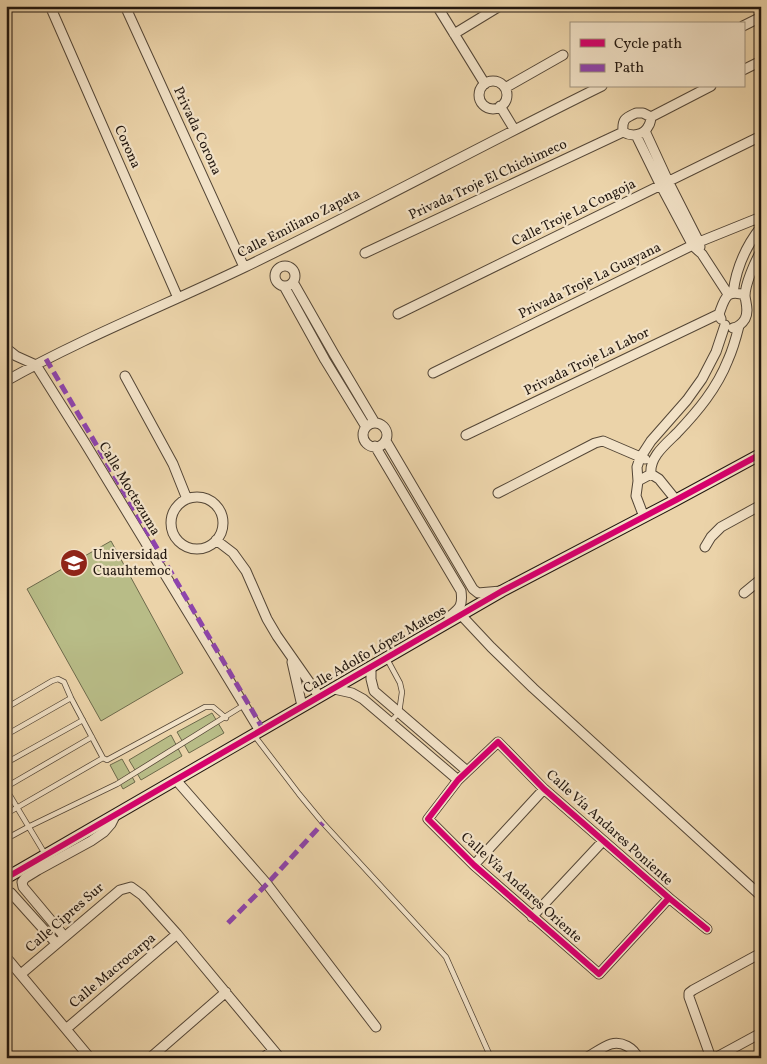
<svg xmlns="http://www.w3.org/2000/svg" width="767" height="1064" font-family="Vollkorn,serif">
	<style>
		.green { fill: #b8bc87; stroke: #6d6a4b }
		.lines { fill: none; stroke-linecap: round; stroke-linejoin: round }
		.lane-casing { stroke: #544636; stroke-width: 6 }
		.street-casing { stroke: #544636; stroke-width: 11 }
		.secondary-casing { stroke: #22170f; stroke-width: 13 }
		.lane { stroke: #f2e2c7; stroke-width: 4.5 }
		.street { stroke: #f2e2c7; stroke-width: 9 }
		.secondary { stroke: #f2e2c7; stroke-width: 11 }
		.quiet { stroke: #8e44ad; stroke-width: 5; stroke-dasharray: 10 5; stroke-linecap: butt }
		.cycleway-casing { stroke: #f2e2c7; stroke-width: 9 }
		.cycleway { stroke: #d6006c; stroke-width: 6 }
		.labels { text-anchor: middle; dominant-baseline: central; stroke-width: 4.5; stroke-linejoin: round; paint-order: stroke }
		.street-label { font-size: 14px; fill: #22170f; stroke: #f2e2c7 }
		.poi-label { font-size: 14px; fill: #22170f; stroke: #f2e2c7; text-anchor: start }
	</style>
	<rect width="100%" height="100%" fill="#ebd3a9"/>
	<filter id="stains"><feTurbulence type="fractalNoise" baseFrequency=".004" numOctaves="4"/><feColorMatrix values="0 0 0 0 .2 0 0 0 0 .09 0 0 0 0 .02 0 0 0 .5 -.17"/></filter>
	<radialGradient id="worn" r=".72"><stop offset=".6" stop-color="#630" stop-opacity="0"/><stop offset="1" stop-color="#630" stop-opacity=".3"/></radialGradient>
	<!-- green -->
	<path class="green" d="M111 541 183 673 101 721 27 589Z
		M212 713 224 733 189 753 177 732Z
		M171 735 182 756 141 780 129 760Z
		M122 759 135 782 123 789 110 765Z"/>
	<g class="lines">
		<!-- lane casing -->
		<g class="lane-casing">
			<path id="lane" d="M387 659 400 683 402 692 399 713 390 722
				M6 708 52 681 58 679 64 682 71 698 103 758 107 760 205 707H213L226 718
				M6 735 71 698
				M254 735 299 794 323 823 446 957 491 1058
				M6 763 83 720
				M6 787 92 737
				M6 789 45 854
				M6 814 103 758
				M6 839 28 827 117 784 244 705"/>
		</g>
		<!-- street casing -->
		<g class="street-casing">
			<path id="street" d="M50 6 178 298
				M125 6 244 267
				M437 6 485 84
				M743 26 761 17
				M454 34 500 6
				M743 70 761 61
				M479 95a14 14 0 1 1 28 0a14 14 0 1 1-28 0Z
				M505 88 563 55
				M500 106 514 129
				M636 113H643L651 117C651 118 650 124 649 125 644 136 632 137 623 132 622 119 625 118 636 113Z
				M651 117 711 86
				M645 131 668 181 699 242 700 247
				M636 135 661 186 693 246 702 254 728 294
				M365 253 623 132
				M275 276a10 10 0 1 1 20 0a10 10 0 1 1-20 0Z
				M293 282 334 354 375 423
				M284 286 325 360 366 427
				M733 293C736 269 746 246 761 227
				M398 314 761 136
				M721 319 719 314C725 298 726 289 745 295
				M733 328C738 327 742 324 745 319 749 311 746 304 745 296 745 284 755 262 761 251
				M6 348 16 356 36 365 85 443 260 731
				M433 373 699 242 761 217
				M125 376 173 464 187 499
				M6 381C82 338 166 305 245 267 365 209 482 145 602 86
				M363 435a12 12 0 1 1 24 0a12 12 0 1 1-24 0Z
				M466 435 719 314
				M386 441 473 589 478 593 501 591
				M375 446 461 591C463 606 460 608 449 617
				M651 474C649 457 666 444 677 433 698 411 717 388 728 360 733 349 736 338 739 326
				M638 481 637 467 640 458 651 441 687 400 702 379 716 352 725 325
				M498 493 595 443 603 441 645 459
				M171 523a26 26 0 1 1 52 0a26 26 0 1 1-52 0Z
				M644 517 636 496 638 481 651 474 659 479 676 500
				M216 540 233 553 246 571 267 619 277 636 319 696
				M705 547 711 537 721 527 761 505
				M744 593 761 579
				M461 615 491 647 533 688 761 896
				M292 662 302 706
				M371 668V679L374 691 467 771
				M334 689 352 693 363 699 458 780
				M176 780 267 884 376 1027
				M474 865 544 789
				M6 892 11 893 56 943
				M669 898 599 974 474 865 428 819 458 780 498 742 544 789 669 898 707 929
				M532 917 603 841
				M64 936 23 887 22 882 25 878 38 870 91 841 104 832 111 824 116 814
				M6 957 90 1058
				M21 974 120 890 131 887 142 895 177 934 280 1058
				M66 1029 177 934
				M150 1058 226 992
				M263 1058 273 1050
				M586 1058C593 1054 604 1046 611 1044 622 1041 634 1048 638 1058
				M711 1058 689 997V993L693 990 761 953
				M715 1058 761 1033"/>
		</g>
		<!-- secondary casing -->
		<g class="secondary-casing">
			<path id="secondary" d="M6 878 502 591 676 500 761 454"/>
		</g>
		<!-- lane -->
		<use href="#lane" class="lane"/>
		<!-- street -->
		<use href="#street" class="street"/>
		<!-- secondary -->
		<use href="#secondary" class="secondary"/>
		<!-- quiet -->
		<path class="quiet" d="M46 359 263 729
			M228 923 267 884 323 823"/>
		<!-- cycleway casing -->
		<g class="cycleway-casing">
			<path id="cycleway" d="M6 878 502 591 676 500 761 454
				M669 898 599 974 474 865 428 819 458 780 498 742 544 789 669 898 707 929"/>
		</g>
		<!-- cycleway -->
		<use href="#cycleway" class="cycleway"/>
	</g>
	<!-- icons -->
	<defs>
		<g id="university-disc" transform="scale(1.4375)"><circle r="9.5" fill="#8f2418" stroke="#f2e2c7"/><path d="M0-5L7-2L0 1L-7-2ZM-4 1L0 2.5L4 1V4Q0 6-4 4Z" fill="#fff"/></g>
	</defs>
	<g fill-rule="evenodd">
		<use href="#university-disc" x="74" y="563"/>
	</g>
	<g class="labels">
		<!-- street labels -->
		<g class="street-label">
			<text transform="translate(197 131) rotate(65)">Privada Corona</text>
			<text transform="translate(127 147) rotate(66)">Corona</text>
			<text transform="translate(488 180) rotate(-25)">Privada Troje El Chichimeco</text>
			<text transform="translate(574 213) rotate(-26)">Calle Troje La Congoja</text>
			<text transform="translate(299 224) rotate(-27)">Calle Emiliano Zapata</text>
			<text transform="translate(590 281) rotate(-26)">Privada Troje La Guayana</text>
			<text transform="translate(587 362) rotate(-26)">Privada Troje La Labor</text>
			<text transform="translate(129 489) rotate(59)">Calle Moctezuma</text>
			<text transform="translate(375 650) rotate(-30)">Calle Adolfo López Mateos</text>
			<text transform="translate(609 828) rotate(42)">Calle Vía Andares Poniente</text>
			<text transform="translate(521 888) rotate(42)">Calle Vía Andares Oriente</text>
			<text transform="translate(65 918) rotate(-41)">Calle Cipres Sur</text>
			<text transform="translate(113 971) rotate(-40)">Calle Macrocarpa</text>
		</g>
		<!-- poi labels -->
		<g class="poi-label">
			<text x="93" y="555">Universidad<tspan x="93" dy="16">Cuauhtemoc</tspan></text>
		</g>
	</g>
	<!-- margin -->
	<rect width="767" height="1064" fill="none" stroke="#ebd3a9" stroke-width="25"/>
	<rect x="8" y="8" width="752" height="1049" fill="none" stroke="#22170f" stroke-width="2.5"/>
	<rect x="12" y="12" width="742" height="1039" fill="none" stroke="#22170f"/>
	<!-- legend -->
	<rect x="570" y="22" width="175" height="65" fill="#f2e2c7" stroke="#9f917d"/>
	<rect x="580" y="39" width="25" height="8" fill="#d6006c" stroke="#9f917d"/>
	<text x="614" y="48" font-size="15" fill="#22170f">Cycle path</text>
	<rect x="580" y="64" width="25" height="8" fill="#8e44ad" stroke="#9f917d"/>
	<text x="614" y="72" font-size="15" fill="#22170f">Path</text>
	<rect width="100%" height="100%" filter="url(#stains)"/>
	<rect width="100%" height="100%" fill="url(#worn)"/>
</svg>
